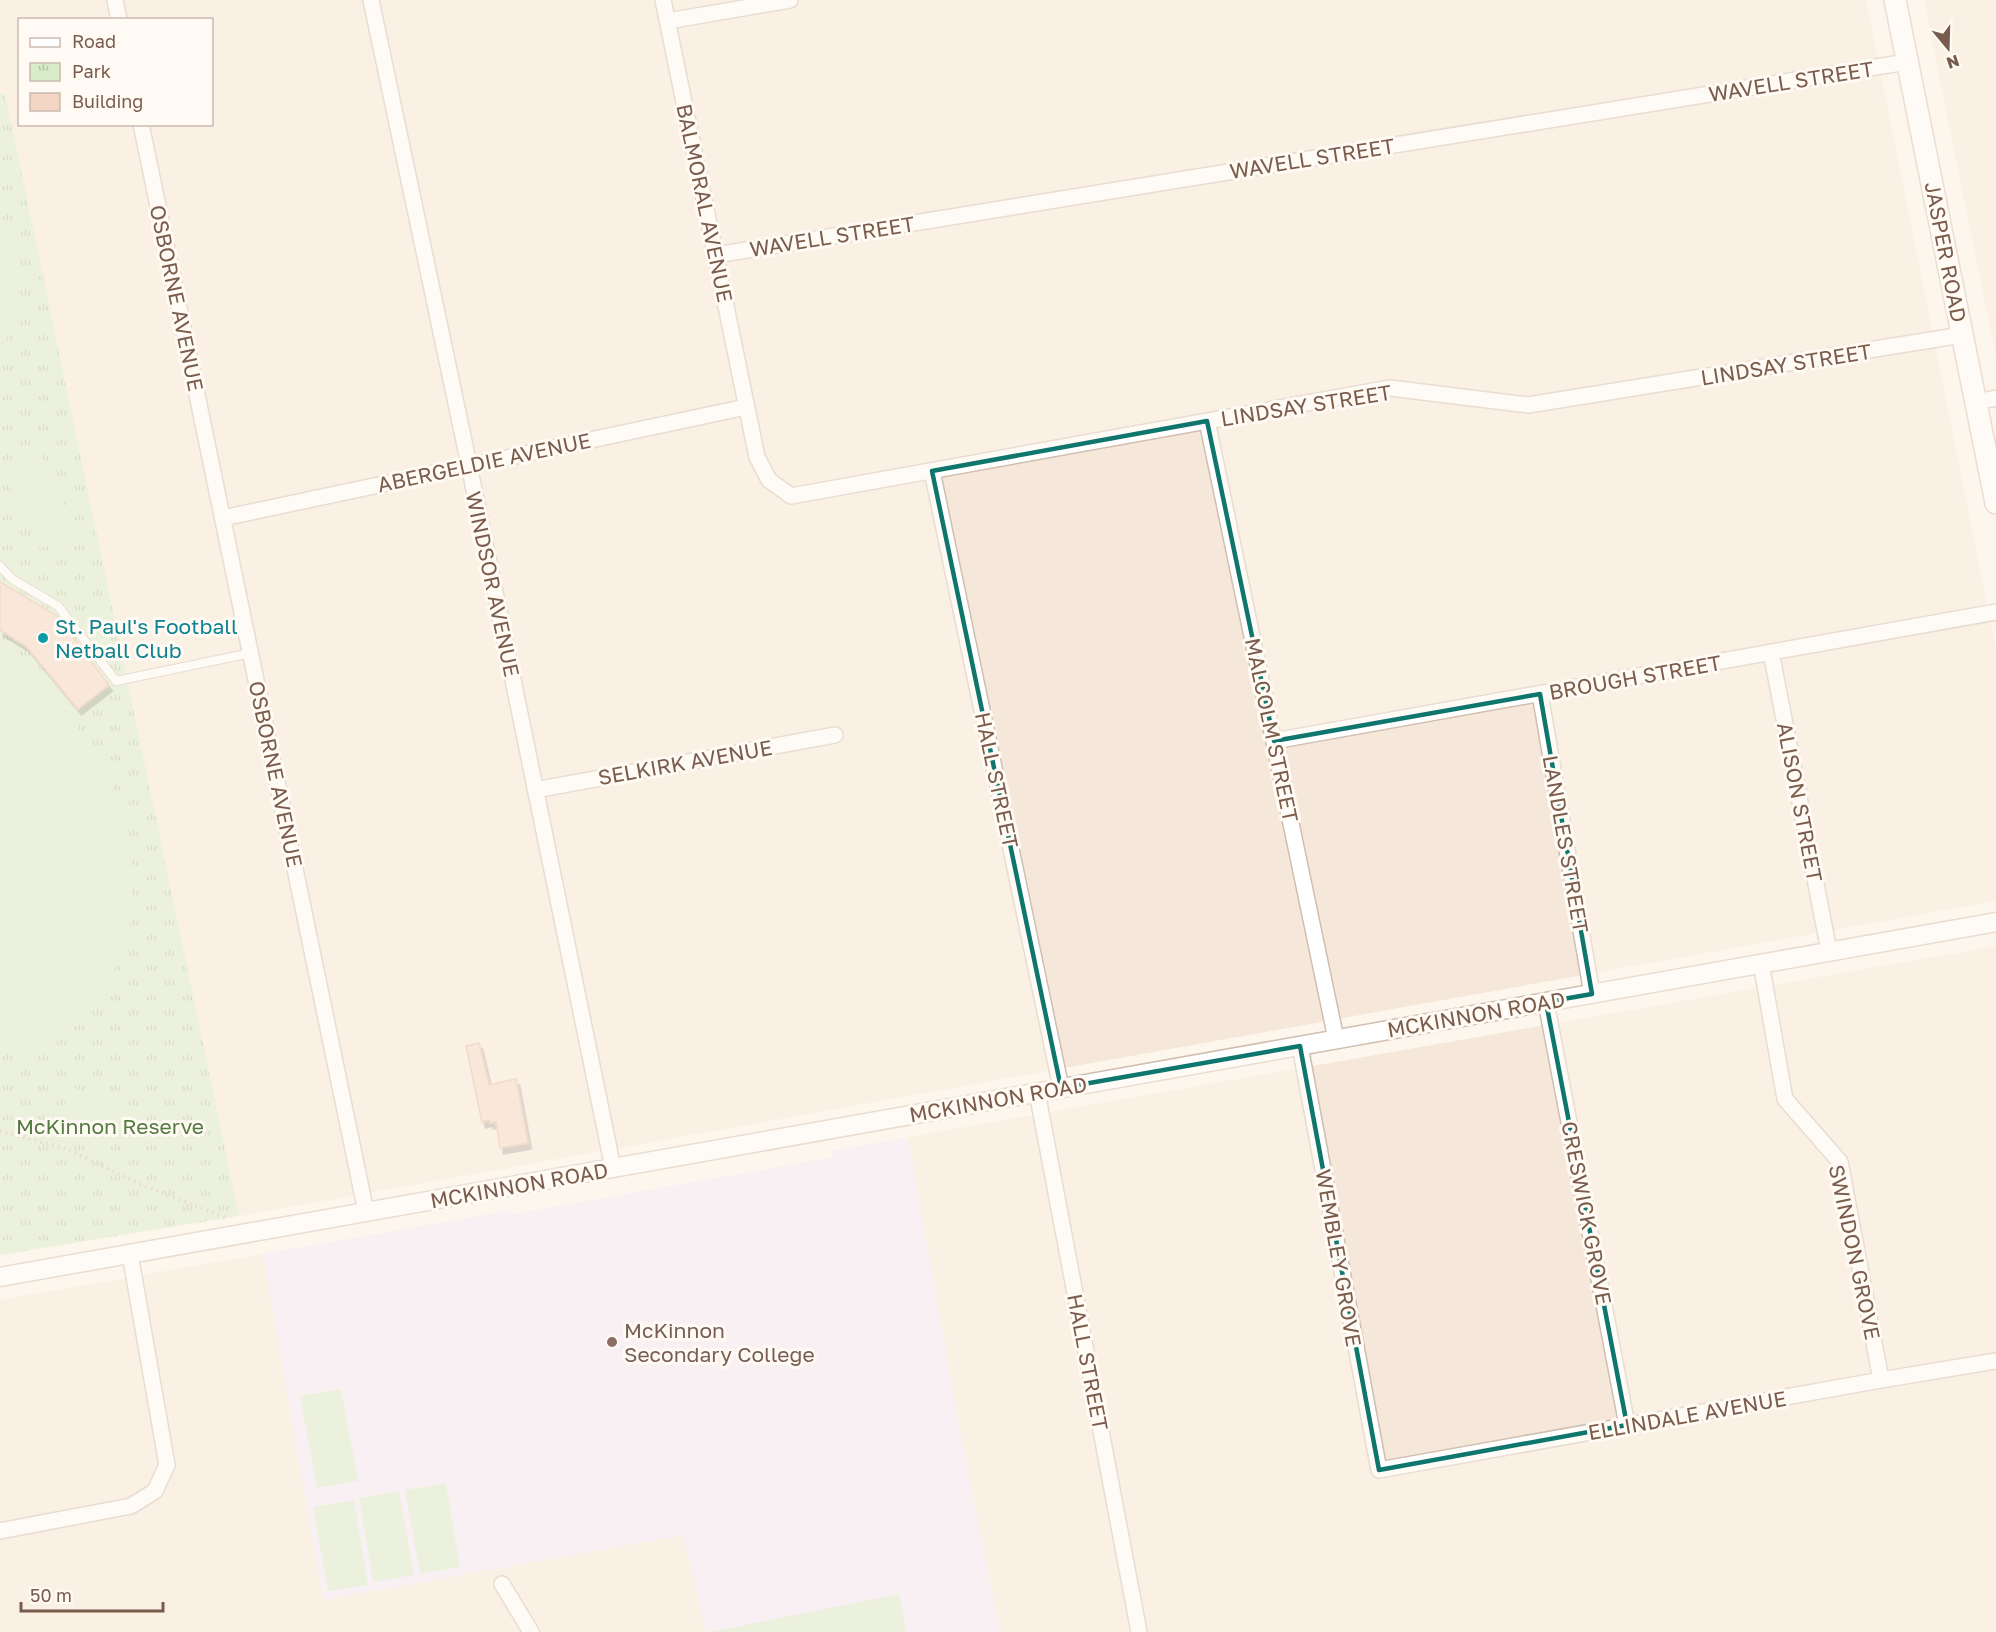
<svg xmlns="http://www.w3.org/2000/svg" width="1996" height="1632" font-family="'Golos Text',sans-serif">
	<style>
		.residential { fill: #f5e8da; fill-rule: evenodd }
		.education { fill: #f3e8fa }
		.park { fill: url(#park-tufts) }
		.garden { fill: #d8ecc9 }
		.building { fill: #f3d5c3; stroke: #e6bba3; stroke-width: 1.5; filter: url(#shadow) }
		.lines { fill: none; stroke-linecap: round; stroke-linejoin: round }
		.service-casing { stroke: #d1beb0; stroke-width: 10 }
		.minor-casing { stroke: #d1beb0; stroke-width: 18 }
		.tertiary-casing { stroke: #d1beb0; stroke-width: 21 }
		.secondary-casing { stroke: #d6c0b0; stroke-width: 24 }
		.path { stroke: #d9b8a5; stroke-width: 4; stroke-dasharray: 1.5 4.5; stroke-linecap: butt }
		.service { stroke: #fff; stroke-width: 8 }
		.minor { stroke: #fff; stroke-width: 15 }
		.tertiary { stroke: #fff; stroke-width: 18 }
		.secondary { stroke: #fff; stroke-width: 21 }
		.marked { fill: none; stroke: #0f766e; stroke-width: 4.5; stroke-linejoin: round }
		.culture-dot { fill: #0f9aa8; stroke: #fffaf3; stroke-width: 2 }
		.education-dot { fill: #8d6e63; stroke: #fffaf3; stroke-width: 2 }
		.labels { text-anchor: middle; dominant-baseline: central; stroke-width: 6; stroke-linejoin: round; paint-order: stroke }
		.street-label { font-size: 21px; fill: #7a5c4d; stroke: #fffaf3 }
		.culture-label { font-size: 21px; fill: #0d838f; stroke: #fffaf3; text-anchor: start }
		.park-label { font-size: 21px; fill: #537a41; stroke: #fffaf3 }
		.education-label { font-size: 21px; fill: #785e54; stroke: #fffaf3; text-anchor: start }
	</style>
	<defs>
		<pattern id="park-tufts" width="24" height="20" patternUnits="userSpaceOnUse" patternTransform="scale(1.5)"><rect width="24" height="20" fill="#d8ecc9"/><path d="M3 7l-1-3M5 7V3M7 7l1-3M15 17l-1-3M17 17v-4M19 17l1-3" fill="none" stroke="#b4c2a5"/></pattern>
		<filter id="shadow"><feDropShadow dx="3.5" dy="6" stdDeviation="0" flood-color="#0004"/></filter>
	</defs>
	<rect width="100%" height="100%" fill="#fdf6ec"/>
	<!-- residential -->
	<path class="residential" d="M0 0H1866L1996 650V901L239 1216 5 93 0 94ZM20 20H212V124H20Z
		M1924 0H1996V356L1944 101Z
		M1996 946V1632H1000L960 1431 908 1137Z
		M263 1254 323 1600 684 1535 706 1632H0V1300Z"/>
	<!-- education -->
	<path class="education" d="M908 1137 960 1431 1000 1632H706L683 1535 323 1600 263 1254 511 1210 512 1214 834 1157 832 1151Z"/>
	<!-- park -->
	<path class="park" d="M5 93 239 1216 0 1255V94Z"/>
	<!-- garden -->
	<path class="garden" d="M0 214 12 234 22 278 15 323 0 351Z
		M37 447 77 531 40 549 0 465Z
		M0 657C35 681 67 709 90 745 151 840 157 987 39 1041 27 1047 13 1049 0 1052Z
		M72 1087 126 1108 111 1148 56 1126Z
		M341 1389 358 1481 317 1488 300 1396Z
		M446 1483 460 1567 420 1574 405 1490Z
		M399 1491 414 1575 373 1582 359 1498Z
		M354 1500 368 1585 328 1591 313 1507Z
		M899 1594 906 1632H710Z"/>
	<!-- building -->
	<path class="building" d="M0 582 57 616 109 685 78 709 26 646 0 630Z
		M479 1043 489 1085 516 1079 528 1143 500 1148 496 1122 490 1123 489 1120 482 1122 466 1046Z"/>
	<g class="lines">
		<!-- service casing -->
		<g class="service-casing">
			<path id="service" d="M0 566 12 579 58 606 116 681 251 653"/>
		</g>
		<!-- minor casing -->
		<g class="minor-casing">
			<path id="minor" d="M115 0 119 20
				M371 0 469 465 613 1168
				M663 0 757 457 769 480 791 496 1390 388 1528 405 1962 335
				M668 21 790 0
				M141 124 366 1212
				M716 255 1907 62
				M1975 402 1996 398
				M1207 421 1336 1039
				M932 471 1061 1088
				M223 518 746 407
				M1771 652 1829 951
				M1540 694 1592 994
				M1274 741 1996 612
				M535 790 835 735
				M1761 963 1785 1099 1840 1162 1881 1380
				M1546 1002 1627 1425
				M1300 1046 1379 1470 1881 1380 1996 1361
				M1037 1092 1139 1632
				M0 1531 131 1506 155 1491 167 1465 130 1254
				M502 1584 531 1632"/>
		</g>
		<!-- tertiary casing -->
		<g class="tertiary-casing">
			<path id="tertiary" d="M0 1277 1996 922"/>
		</g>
		<!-- secondary casing -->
		<g class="secondary-casing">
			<path id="secondary" d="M1895 0 1996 503"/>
		</g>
		<!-- path -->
		<path class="path" d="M0 1131 67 1149 140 1184 226 1218"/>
		<!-- service -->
		<use href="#service" class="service"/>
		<!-- minor -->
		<use href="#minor" class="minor"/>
		<!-- tertiary -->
		<use href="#tertiary" class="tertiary"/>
		<!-- secondary -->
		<use href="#secondary" class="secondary"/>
	</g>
	<!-- marked area -->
	<path d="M0 0H1996V1632H0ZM1207 421 1274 741 1540 694 1592 994 1546 1002 1627 1425 1379 1470 1300 1046 1061 1088 932 471Z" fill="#fdf6ec" fill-opacity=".55" fill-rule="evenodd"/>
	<path class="marked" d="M1207 421 1274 741 1540 694 1592 994 1546 1002 1627 1425 1379 1470 1300 1046 1061 1088 932 471Z"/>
	<!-- markers -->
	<circle class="culture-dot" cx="43" cy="638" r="6"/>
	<circle class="education-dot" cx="612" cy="1342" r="6"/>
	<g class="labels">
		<!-- street labels -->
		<g class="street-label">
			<text transform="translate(1791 81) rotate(-9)">WAVELL STREET</text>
			<text transform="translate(1312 158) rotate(-9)">WAVELL STREET</text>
			<text transform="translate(705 203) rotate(78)">BALMORAL AVENUE</text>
			<text transform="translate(832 236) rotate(-9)">WAVELL STREET</text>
			<text transform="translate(1946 252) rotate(79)">JASPER ROAD</text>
			<text transform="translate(177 298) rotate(78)">OSBORNE AVENUE</text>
			<text transform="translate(1786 364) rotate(-9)">LINDSAY STREET</text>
			<text transform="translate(1306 405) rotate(-9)">LINDSAY STREET</text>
			<text transform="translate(484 462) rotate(-12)">ABERGELDIE AVENUE</text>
			<text transform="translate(493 584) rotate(78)">WINDSOR AVENUE</text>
			<text transform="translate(1635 677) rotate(-10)">BROUGH STREET</text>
			<text transform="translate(1272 730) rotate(78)">MALCOLM STREET</text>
			<text transform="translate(685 762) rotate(-10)">SELKIRK AVENUE</text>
			<text transform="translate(276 774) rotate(78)">OSBORNE AVENUE</text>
			<text transform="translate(997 780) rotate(78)">HALL STREET</text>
			<text transform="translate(1800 802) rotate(79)">ALISON STREET</text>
			<text transform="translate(1566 844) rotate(80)">LANDLES STREET</text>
			<text transform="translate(1476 1014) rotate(-10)">MCKINNON ROAD</text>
			<text transform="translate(998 1099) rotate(-10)">MCKINNON ROAD</text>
			<text transform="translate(519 1185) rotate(-10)">MCKINNON ROAD</text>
			<text transform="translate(1587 1213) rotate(79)">CRESWICK GROVE</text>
			<text transform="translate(1855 1252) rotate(78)">SWINDON GROVE</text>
			<text transform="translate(1339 1258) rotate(80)">WEMBLEY GROVE</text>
			<text transform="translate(1088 1362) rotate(79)">HALL STREET</text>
			<text transform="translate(1687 1415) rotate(-10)">ELLINDALE AVENUE</text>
		</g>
		<!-- culture labels -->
		<g class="culture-label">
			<text x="55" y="626">St. Paul's Football<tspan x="55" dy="24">Netball Club</tspan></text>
		</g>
		<!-- park labels -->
		<g class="park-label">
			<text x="110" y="1126">McKinnon Reserve</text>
		</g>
		<!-- education labels -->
		<g class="education-label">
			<text x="624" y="1330">McKinnon<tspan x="624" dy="24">Secondary College</tspan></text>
		</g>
	</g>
	<!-- legend -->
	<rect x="18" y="18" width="195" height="108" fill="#fffaf3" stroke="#cabbb1" stroke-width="1.5"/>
	<rect x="30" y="38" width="30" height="9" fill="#ffffff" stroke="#cabbb1" stroke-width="1.5"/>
	<text x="72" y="48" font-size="18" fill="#7a5c4d">Road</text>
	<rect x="30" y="63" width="30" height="18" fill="url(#park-tufts)" stroke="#cabbb1" stroke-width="1.5"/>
	<text x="72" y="78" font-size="18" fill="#7a5c4d">Park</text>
	<rect x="30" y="93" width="30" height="18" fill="#f3d5c3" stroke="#cabbb1" stroke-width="1.5"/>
	<text x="72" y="108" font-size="18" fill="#7a5c4d">Building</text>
	<!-- north arrow -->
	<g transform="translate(1948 48) rotate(161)" stroke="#fffaf3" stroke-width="4.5" paint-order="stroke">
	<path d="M0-4.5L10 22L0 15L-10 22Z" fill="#7a5c4d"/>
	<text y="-9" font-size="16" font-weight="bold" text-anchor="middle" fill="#7a5c4d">N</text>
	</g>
	<!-- scale -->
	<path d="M21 1602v9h142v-9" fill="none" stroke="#7a5c4d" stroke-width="3"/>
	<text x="30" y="1602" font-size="18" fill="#7a5c4d" stroke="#fffaf3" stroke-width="4.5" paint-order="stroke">50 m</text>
</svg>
